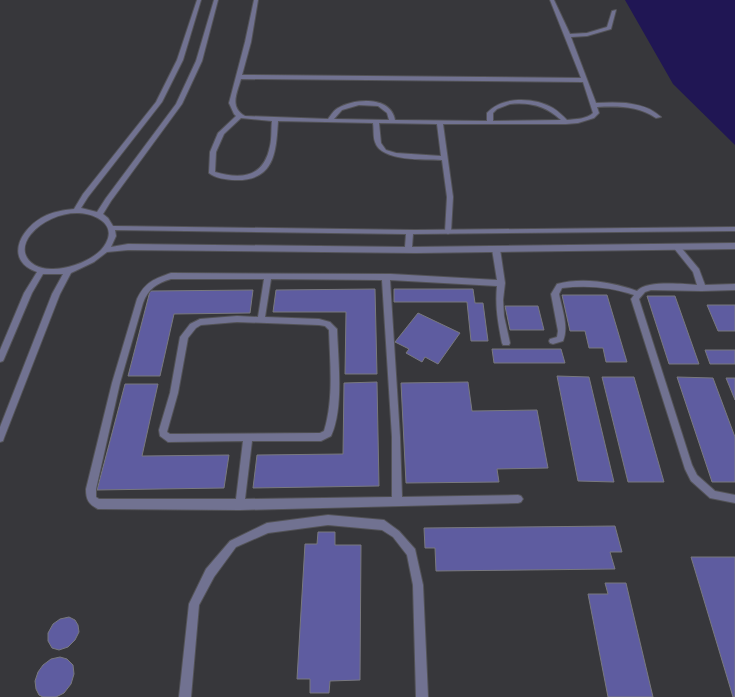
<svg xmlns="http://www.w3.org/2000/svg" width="735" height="697" font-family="Karla,sans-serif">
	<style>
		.water { fill: #201654 }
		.building { fill: #5e5ca0; stroke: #79797e }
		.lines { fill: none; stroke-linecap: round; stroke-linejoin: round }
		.lane-casing { stroke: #535357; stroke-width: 2 }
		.street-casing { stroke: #535357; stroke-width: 2 }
		.lane { fill: #717291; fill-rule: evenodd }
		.street { fill: #717291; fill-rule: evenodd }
	</style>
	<rect width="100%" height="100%" fill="#37373b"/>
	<!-- water -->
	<path class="water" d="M625 0H735V145L673 84Z"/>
	<!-- building -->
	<path class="building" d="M375 289 377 374H345L346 312H273L276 290Z
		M394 289H473L475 303H483L488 341H471L467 302H394Z
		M253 290 250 313 174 314 160 376H128L150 291Z
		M562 295H607L627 362H606L603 348H589L585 331H570Z
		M647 296H675L699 364H669Z
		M707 305H735V331H718Z
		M505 306H538L544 330H510Z
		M418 313 460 333 438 364 425 357 422 362 406 353 409 349 395 342Z
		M492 349H561L565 363H494Z
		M705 350H735V364H710Z
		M557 376 589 377 614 482 578 481Z
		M602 377H634L664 482H628Z
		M677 377 713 378 735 437V482H712Z
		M726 378H735V400Z
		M377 382 379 486 253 488 257 455 343 454 344 383Z
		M468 382 472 411 537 410 548 468 497 469 499 482 406 483 401 383Z
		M125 384H158L142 456 229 455 224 488 97 490Z
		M615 526 622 552H610L615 569 436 571 435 548H425L424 528Z
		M318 532H335V545H361L360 680 330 681 329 693H310V679H297L305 544H317Z
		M691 557H735V697H733Z
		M605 583H626L653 697H608L588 594H608Z
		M69 617 75 620 78 625 79 632 75 640 68 647 59 650 52 648 48 641V633L53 624 60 619Z
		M60 657 67 659 73 665 74 674 71 684 64 693 56 697H43L39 695 36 689 35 681 38 672 43 665 51 659Z"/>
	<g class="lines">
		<!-- lane casing -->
		<g class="lane-casing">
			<path id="lane" d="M254 0H258L251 42 242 75 581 78 550 0H554L570 34 587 33 607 27 612 11 616 10 611 29 587 36 571 37 596 103C618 102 644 101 661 117L656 118C638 106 619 106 597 107L599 113 594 118 578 123 566 124H443L453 197 451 232 448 234 445 232 447 197 442 160C425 159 381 162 375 142 373 137 374 129 373 123L278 121C276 152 275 181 235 180 227 180 215 178 209 173L210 152 218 133 236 116 234 114 229 103 245 42ZM241 79 583 82 593 113C587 119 576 119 567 120 563 116 558 111 553 108 534 97 502 96 487 113V121L395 120C391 96 355 98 338 108 334 110 331 115 328 119L245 116C229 107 237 93 241 79ZM510 104C530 102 546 106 561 120L493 121V113L497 109ZM359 105 378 106 387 113 389 120 334 119 342 110ZM241 118 272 121C271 129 272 138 270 146 264 177 242 180 215 172L216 152 224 134ZM379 123 437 124 441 156 396 153 386 150 381 143Z
				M677 244 679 245 699 269 705 285 735 284V290L702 291 651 290 645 292 639 299 692 465 697 475 715 491 735 495V503L710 498 691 481 685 469 631 299 634 295C611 287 586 285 562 288L559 294C562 309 569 327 563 341L553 344 550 343 549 341 550 339 557 337 558 331 551 294 557 284C582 277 613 282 637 291 646 280 684 284 697 285L693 272 673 247Z
				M496 246 500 249 505 283 503 300 504 316 510 343 509 345H503L502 343C498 323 495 306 497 286L390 280 400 437 402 497 518 495 521 496 523 499 521 502 518 503 240 510 98 509C88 504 86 499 86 489L112 383 137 299C145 282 154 279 171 273L391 274 497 280 492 249ZM171 279H264L258 317 237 316 200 319 190 324 180 337 170 393 159 430 160 436 168 442 243 441 236 499H99L96 497V489L120 383 143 303C148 289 157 283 171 279ZM271 279 382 280 392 437V497L245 499 252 441H321L331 436C344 408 338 360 337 329L330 322 319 319 265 317ZM237 322 319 325 325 326 329 330C330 363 334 399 324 431L320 433 179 434H170L167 432 178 393 188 338 196 328 201 325Z
				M328 515 384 520 399 531 415 549 423 585 428 697H416L413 585 407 555 393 537 382 530 328 525 268 533 236 547 214 577 199 605 191 697H179L189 604 206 569 230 541 267 523Z"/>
		</g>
		<!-- street casing -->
		<g class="street-casing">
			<path id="street" d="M197 0H201L183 60 162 102 88 197 81 208 97 212 106 198 176 104 196 61 214 0H218L202 61 182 104 111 201 103 214 108 218 113 226 415 230 735 227V231L413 234 412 247 735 243V249L416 253 128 250 107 252 94 262 71 273 60 294 4 438 3 441 0 442V427L52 294 63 274H43L32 293 4 359 3 361 0 362V350L24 293 37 272C5 261 19 231 41 218 51 212 63 210 74 209L83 194 156 102 177 60ZM77 213C93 213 117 223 106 243 98 259 70 269 53 269 32 270 15 254 31 234 42 221 60 213 77 213ZM115 230 406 234 405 247 128 244 111 247 116 236Z"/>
		</g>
		<!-- lane -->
		<use href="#lane" class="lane"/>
		<!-- street -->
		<use href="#street" class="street"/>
	</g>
</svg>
